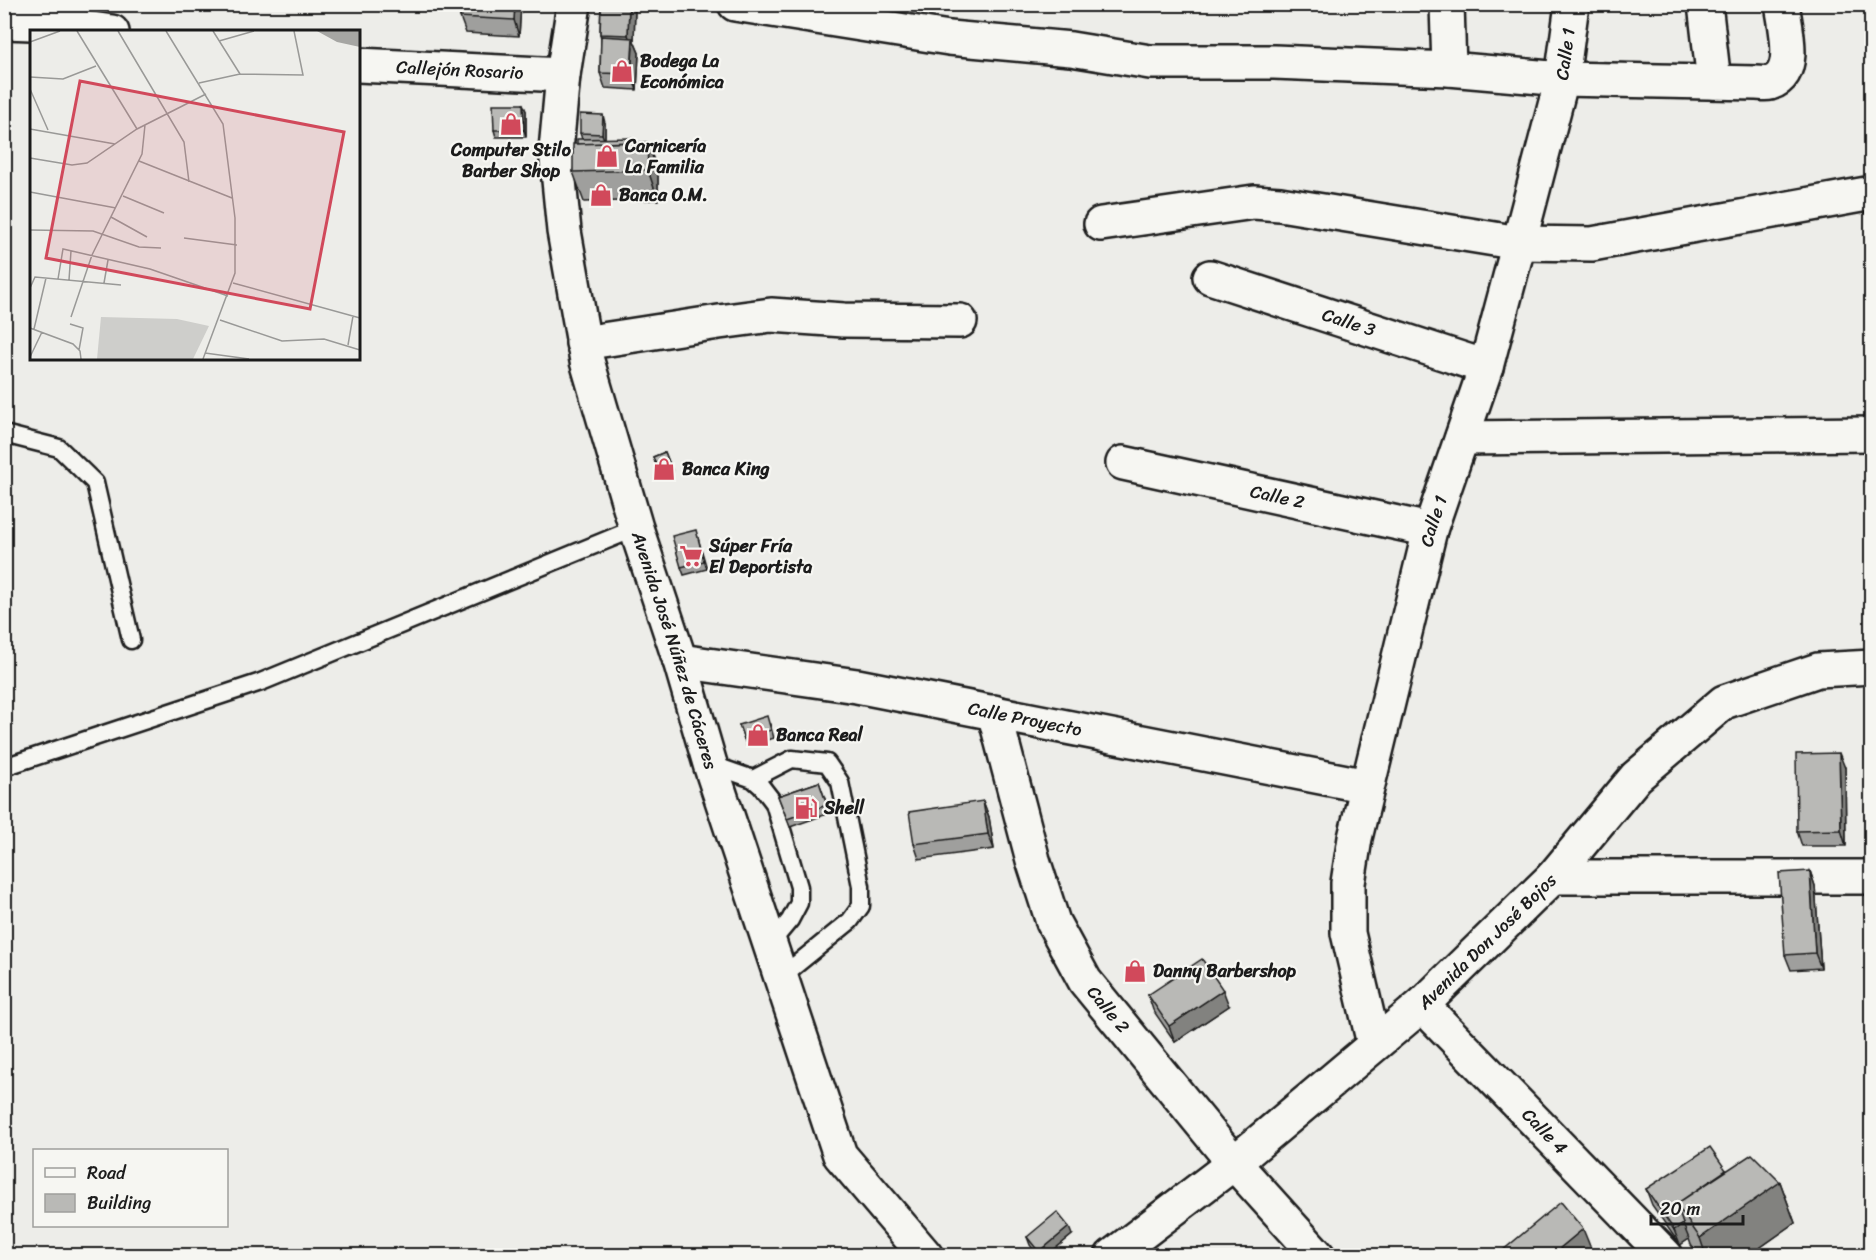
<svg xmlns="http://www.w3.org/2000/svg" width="1876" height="1260" font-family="Sriracha,sans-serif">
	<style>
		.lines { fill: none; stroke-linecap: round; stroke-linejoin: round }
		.service-casing { stroke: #1c1c1c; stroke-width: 21 }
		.minor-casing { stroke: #1c1c1c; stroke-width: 38 }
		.tertiary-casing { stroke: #1c1c1c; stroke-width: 38 }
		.secondary-casing { stroke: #1c1c1c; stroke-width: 38 }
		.service { stroke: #f6f6f2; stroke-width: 16 }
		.minor { stroke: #f6f6f2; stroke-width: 33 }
		.tertiary { stroke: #f6f6f2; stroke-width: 33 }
		.secondary { stroke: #f6f6f2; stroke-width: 33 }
		.wall { fill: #9f9f9d; stroke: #1c1c1c; stroke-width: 1.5 }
		.shaded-wall { fill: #82827f; stroke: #1c1c1c; stroke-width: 1.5 }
		.building { fill: #b9b9b6; stroke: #1c1c1c; stroke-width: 1.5 }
		.labels { text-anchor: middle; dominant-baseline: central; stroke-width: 4.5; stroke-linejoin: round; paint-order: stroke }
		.street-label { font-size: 18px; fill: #1c1c1c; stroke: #f6f6f2 }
		.poi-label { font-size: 18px; font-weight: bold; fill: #1c1c1c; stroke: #f6f6f2; text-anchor: start }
		.inset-road { fill: none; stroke: #999997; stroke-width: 1.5 }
		.view { fill: #d1495b; fill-opacity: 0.15; stroke: #d1495b; stroke-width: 3 }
		.inset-edge { fill: none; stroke: #1c1c1c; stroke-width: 3 }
	</style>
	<rect width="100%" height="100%" fill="#edede9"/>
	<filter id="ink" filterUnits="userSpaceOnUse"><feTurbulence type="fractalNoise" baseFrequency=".0167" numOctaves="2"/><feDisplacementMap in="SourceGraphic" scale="12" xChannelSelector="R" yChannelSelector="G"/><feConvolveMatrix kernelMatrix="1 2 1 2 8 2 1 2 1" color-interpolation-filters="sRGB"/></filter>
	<g filter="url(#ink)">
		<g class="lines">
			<!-- service casing -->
			<g class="service-casing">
				<path id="service" d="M4 434 59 448 95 483 131 640
					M710 764 753 779 761 786 774 803 799 887V903L790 920 770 944
					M4 767 261 682 636 528
					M753 779 792 759 827 763 840 782 861 886V906L850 921 781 977"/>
			</g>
			<!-- minor casing -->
			<g class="minor-casing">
				<g id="minor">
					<path d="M735 4 949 38 1071 49 1150 62H1274L1449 69 1562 79 1756 83C1760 83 1766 84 1770 83 1799 75 1785 26 1782 4"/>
					<path d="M1447 4 1449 69"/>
					<path d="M1705 4 1714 82"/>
					<path d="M4 22 59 24 112 32"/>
					<path id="s1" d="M358 65 563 75"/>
					<path d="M1101 224 1254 202 1280 204 1519 243 1592 244 1872 193"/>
					<path id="s2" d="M1210 277 1486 367"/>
					<path d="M583 343 719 322 771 315 844 320 960 321"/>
					<path d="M1462 438 1872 434"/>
					<path id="s3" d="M1123 463 1430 530"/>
					<path id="s4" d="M680 661 857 686 1367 786"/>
					<path id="s5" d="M994 712 1033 860 1053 922 1085 981 1234 1163 1318 1256"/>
					<path d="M1553 877H1872"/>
					<path id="s6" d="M1422 1005 1666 1256"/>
					<path id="s7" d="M1374 1044 1348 933V883L1355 838 1430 530 1486 367 1519 243 1562 79 1572 4"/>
				</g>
			</g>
			<!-- tertiary casing -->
			<g class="tertiary-casing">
				<g id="tertiary">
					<path id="s8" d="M1112 1256 1234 1163 1422 1005 1553 877 1636 777 1724 702 1818 670 1872 667"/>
				</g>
			</g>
			<!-- secondary casing -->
			<g class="secondary-casing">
				<g id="secondary">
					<path id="s9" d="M574 4 563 75 556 150 564 231 587 361 636 528 680 661 710 764 840 1155 926 1256"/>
				</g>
			</g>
			<!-- service -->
			<use href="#service" class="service"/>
			<!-- minor -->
			<use href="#minor" class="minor"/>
			<!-- tertiary -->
			<use href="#tertiary" class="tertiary"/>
			<!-- secondary -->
			<use href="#secondary" class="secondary"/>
		</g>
		<!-- wall -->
		<path class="wall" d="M461 4H521L519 36 466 33 460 17Z
			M601 4H634L635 8 634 41 639 53 637 90 605 88 600 73 601 38 600 34Z
			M523 104 526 111V137H496L494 130Z
			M605 123V139L633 142 658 171V200L584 202 573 172 577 144 582 139 580 133Z
			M665 452 673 472 661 477 653 457Z
			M698 538 707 569 684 575 681 567Z
			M770 724 774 738 747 747 739 725Z
			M1845 768 1846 846H1802L1797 831Z
			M819 782 830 813 790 827 778 796Z
			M983 801 989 817 994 849 919 859 914 844Z
			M1810 871 1815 886 1821 968 1791 970 1785 955Z
			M1148 995 1229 1006 1175 1042 1153 1010Z
			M1726 1170 1780 1182 1795 1223 1748 1256H1698L1691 1245 1689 1239 1680 1245 1652 1205 1646 1189Z
			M1072 1235 1046 1256H1038L1030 1245 1027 1237Z"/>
		<!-- shaded-wall -->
		<path class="shaded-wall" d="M515 4H521L519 36 514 20Z
			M629 4H634L635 8 634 41 639 53 637 90 631 74 633 47 628 35Z
			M523 104 526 111V137L524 130Z
			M603 115 605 123V142L602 134Z
			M647 142 658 171V200L648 170Z
			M1839 753 1845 768 1846 846 1841 830Z
			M983 801 989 817 994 849 988 834Z
			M1810 871 1815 886 1821 968 1815 953Z
			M1223 990 1229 1006 1175 1042 1169 1026Z
			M1780 1182 1795 1223 1748 1256H1706L1700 1238Z
			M1683 1224 1689 1239 1680 1245 1674 1230Z
			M1069 1227 1072 1235 1046 1256H1040L1039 1252Z
			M1583 1229 1592 1251 1587 1256H1563L1560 1248Z"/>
		<!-- building -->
		<path class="building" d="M461 4H515L514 20 460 17Z
			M601 4H629L628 35 600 34Z
			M601 36 633 38 631 74 600 73Z
			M493 104H523L524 130H494Z
			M580 114 603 115 602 134 580 133Z
			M631 138V142L577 144V139Z
			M647 142 648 170 573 172V144Z
			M665 452 670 465 658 470 653 457Z
			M696 530 704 561 681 567 672 536Z
			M767 716 771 730 744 739 739 725Z
			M1839 753 1841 830 1797 831 1796 754Z
			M819 782 827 805 787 819 778 796Z
			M983 801 988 834 914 844 909 812Z
			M1810 871 1815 953 1785 955 1779 873Z
			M1202 959 1223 990 1169 1026 1148 995Z
			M1710 1147 1726 1170 1676 1204 1683 1224 1674 1230 1646 1189Z
			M1752 1154 1780 1182 1700 1238 1676 1204Z
			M1561 1202 1583 1229 1560 1248 1567 1256H1496Z
			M1057 1212 1069 1227 1039 1252 1027 1237Z"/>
	</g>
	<!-- icons -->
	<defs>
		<g id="shop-bare" transform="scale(1.8)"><path d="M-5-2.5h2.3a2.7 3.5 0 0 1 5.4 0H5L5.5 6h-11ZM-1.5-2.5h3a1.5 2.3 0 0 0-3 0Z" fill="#d1495b" stroke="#f6f6f2" stroke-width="2.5" paint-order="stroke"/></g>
		<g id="supermarket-bare" transform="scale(1.8)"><path d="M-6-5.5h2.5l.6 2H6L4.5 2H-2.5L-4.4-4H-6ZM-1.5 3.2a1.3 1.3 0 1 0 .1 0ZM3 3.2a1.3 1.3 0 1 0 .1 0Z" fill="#d1495b" stroke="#f6f6f2" stroke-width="2.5" paint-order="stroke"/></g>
		<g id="fuel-bare" transform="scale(1.8)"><path d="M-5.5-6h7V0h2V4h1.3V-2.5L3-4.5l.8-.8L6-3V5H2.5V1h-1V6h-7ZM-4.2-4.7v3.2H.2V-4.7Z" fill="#d1495b" stroke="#f6f6f2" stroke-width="2.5" paint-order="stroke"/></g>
	</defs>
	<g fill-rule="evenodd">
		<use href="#shop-bare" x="622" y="71"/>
		<use href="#shop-bare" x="511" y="124"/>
		<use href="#shop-bare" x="607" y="156"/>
		<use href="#shop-bare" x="601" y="195"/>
		<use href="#shop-bare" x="664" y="469"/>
		<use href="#supermarket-bare" x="691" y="556"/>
		<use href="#shop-bare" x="758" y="735"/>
		<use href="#fuel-bare" x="806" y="808"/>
		<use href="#shop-bare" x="1135" y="971"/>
	</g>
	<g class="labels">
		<!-- street labels -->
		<g class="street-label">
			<text stroke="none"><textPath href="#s7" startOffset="1022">Calle 1</textPath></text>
			<text stroke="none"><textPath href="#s1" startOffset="102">Callejón Rosario</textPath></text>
			<text stroke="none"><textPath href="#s2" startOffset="146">Calle 3</textPath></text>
			<text stroke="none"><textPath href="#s3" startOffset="158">Calle 2</textPath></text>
			<text stroke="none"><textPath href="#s7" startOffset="536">Calle 1</textPath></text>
			<text stroke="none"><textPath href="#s9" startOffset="663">Avenida José Núñez de Cáceres</textPath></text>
			<text stroke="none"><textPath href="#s4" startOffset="350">Calle Proyecto</textPath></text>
			<text stroke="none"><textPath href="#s8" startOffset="490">Avenida Don José Bojos</textPath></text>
			<text stroke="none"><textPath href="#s5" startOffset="322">Calle 2</textPath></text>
			<text stroke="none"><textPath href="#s6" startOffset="176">Calle 4</textPath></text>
		</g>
		<!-- poi labels -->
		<g class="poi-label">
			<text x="640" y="61">Bodega La<tspan x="640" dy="21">Económica</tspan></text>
			<text x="625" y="146">Carnicería<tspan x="625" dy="21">La Familia</tspan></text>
			<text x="511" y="150" text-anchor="middle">Computer Stilo<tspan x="511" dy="21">Barber Shop</tspan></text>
			<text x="619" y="195">Banca O.M.</text>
			<text x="682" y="469">Banca King</text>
			<text x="709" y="546">Súper Fría<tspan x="709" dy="21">El Deportista</tspan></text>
			<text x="776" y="735">Banca Real</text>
			<text x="824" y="808">Shell</text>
			<text x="1153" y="971">Danny Barbershop</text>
		</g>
	</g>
	<!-- overview -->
	<g transform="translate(30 30)">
		<rect width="330" height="330" fill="#edede9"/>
		<path d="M71 287 147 289 179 296 163 329H67Z" fill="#cececb"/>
		<path d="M287 1H330V17L307 12Z" fill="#a6a6a3"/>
		<path class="inset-road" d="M47 1 107 99M88 1 154 112 159 152M136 1 193 94 205 188V243L173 329M183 1 210 44M189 11 224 1M0 12 30 1M0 47 33 49 66 36M169 53 210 44 273 45 264 1M0 59 18 100M0 99 85 114M0 128 42 135 57 133 107 99 176 64M109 131 202 168M0 162 86 178M93 166 134 183M81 187 117 207M0 200 63 201 109 217 131 218M154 208 207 215M28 249 33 219 120 239 198 266M39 250 41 221M74 253 78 230M203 253 330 288M0 258 5 247 91 255M41 287 62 225 112 124 115 95M190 290 252 311 294 309 330 320M40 294 53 298 49 320M0 298 43 314 50 321 51 329M4 299 16 248M318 315 323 286M175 323 219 329M0 327 12 302"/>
		<path class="view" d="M50 51 314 102 280 279 16 228Z"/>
		<rect width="330" height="330" class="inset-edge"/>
	</g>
	<!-- margin -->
	<rect width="1876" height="1260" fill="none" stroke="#f6f6f2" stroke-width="24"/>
	<rect x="12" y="12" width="1852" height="1236" fill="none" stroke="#1c1c1c" stroke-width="2" filter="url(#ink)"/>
	<!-- legend -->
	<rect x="33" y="1149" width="195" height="78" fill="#f6f6f2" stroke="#9f9f9c" stroke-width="1.5"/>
	<rect x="45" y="1168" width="30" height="9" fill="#f6f6f2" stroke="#9f9f9c" stroke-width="1.5"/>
	<text x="87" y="1179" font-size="18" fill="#1c1c1c">Road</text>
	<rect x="45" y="1194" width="30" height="18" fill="#b9b9b6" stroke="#9f9f9c" stroke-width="1.5"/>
	<text x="87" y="1209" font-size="18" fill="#1c1c1c">Building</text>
	<!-- scale -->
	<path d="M1651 1215v9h92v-9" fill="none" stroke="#1c1c1c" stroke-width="3"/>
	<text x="1660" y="1215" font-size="18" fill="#1c1c1c" stroke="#f6f6f2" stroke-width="4.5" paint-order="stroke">20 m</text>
</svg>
